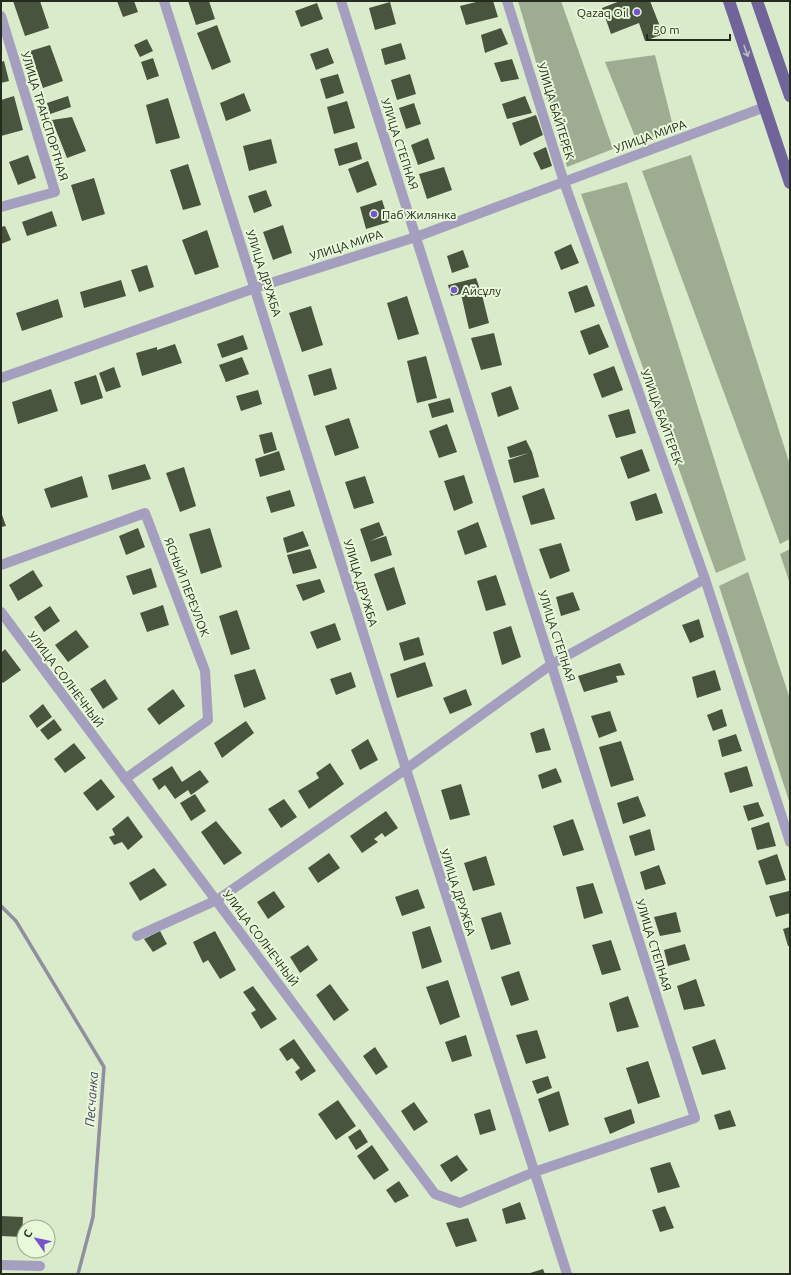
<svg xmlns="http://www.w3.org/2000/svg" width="791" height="1275" font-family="Ubuntu,sans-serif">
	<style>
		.forest { fill: #9eac92 }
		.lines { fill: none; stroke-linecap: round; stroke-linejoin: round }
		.stream { stroke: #908f9f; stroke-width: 3.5 }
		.building { fill: #48543d }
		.street { stroke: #a49fbe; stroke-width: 10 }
		.primary { stroke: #70649b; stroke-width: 12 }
		.oneway { stroke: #b7bdc0 }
		.poi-dot { fill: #7753cd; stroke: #e7f9d8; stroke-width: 1.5 }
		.labels { text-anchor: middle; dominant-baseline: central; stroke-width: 4; stroke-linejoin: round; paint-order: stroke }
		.poi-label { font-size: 12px; fill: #252b1f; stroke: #e7f9d8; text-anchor: start }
		.street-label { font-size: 12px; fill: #252b1f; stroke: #e7f9d8 }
		.water-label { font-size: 13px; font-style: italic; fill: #473e68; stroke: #e7f9d8 }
	</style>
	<rect width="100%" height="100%" fill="#daebcb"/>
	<!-- forest -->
	<path class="forest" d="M518 1H561L613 149 567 167Z
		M655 55 674 130 638 144 605 62Z
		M691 155 790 465V539L780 544 642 171Z
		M627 182 746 560 716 573 581 194Z
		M790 549V584L780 554Z
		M748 572 790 699V804L719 586Z"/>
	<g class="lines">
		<!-- stream -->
		<path class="stream" d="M1 906 16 921 104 1067 93 1217 78 1274"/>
	</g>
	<!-- building -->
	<path class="building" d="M13 1H40L49 28 25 36Z
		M117 1H134L138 12 123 17Z
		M188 1H209L215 19 196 25Z
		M480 1H493L498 17 466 25 460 6Z
		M620 1H650L663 34 645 41 639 23 611 34 602 8Z
		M390 2 396 24 375 30 369 8Z
		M317 3 323 19 301 27 295 11Z
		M217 25 231 62 212 70 197 33Z
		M501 28 508 44 485 53 481 35Z
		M147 39 153 51 140 57 134 45Z
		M401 43 406 59 385 65 381 49Z
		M50 45 63 81 43 88 30 51Z
		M328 48 334 63 316 70 310 54Z
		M153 58 159 76 147 80 141 62Z
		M512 59 519 79 501 82 494 63Z
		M4 61 9 81 1 83V62Z
		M338 74 344 93 326 99 320 79Z
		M410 74 416 94 397 100 391 80Z
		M244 93 251 111 226 121 220 103Z
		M14 96 23 130 1 136V100Z
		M68 96 71 107 50 114 47 103Z
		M525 96 532 113 507 119 502 104Z
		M168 98 180 138 156 144 146 105Z
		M347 101 355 128 334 134 327 107Z
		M414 103 421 124 406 129 399 108Z
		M536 115 543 135 520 146 512 123Z
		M72 117 86 151 67 158 52 120Z
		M428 138 435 159 418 165 411 145Z
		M271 139 277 163 249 171 243 146Z
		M357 142 362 159 339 166 334 149Z
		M546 147 552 166 541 170 533 153Z
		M28 155 36 178 18 185 9 162Z
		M368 161 377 185 357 193 348 169Z
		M188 164 201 205 183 210 170 170Z
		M444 167 452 190 427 199 419 174Z
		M94 178 105 214 82 221 71 185Z
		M266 190 272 206 254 213 248 196Z
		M382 200 389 222 366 229 360 207Z
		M52 211 57 226 27 236 22 222Z
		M283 225 292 253 273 260 263 232Z
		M5 226 11 240 1 244V227Z
		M207 230 219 267 195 275 182 240Z
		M571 244 579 263 561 270 554 252Z
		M463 250 469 267 452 273 447 256Z
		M147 265 154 287 139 292 131 270Z
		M476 278 482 295 489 323 469 329 461 294 451 296 448 285Z
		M121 280 126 296 84 308 80 292Z
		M587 285 595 306 575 313 568 292Z
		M407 296 419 334 398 340 387 303Z
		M58 299 63 317 22 331 16 313Z
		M311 306 323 345 302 352 289 313Z
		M599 324 609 347 589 355 580 331Z
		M494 333 502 365 481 370 471 338Z
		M243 335 248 349 222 358 217 344Z
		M175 344 182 363 142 376 136 353 157 347V350Z
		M426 356 437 398 417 403 407 361Z
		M242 357 249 374 226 382 219 365Z
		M614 366 623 390 602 398 593 374Z
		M114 367 121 387 106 392 99 373Z
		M331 368 337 389 314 396 308 375Z
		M96 375 103 398 81 405 74 382Z
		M511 386 519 409 498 417 491 393Z
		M51 389 58 411 18 424 12 402Z
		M258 390 262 404 241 411 236 396Z
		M450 398 454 412 432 418 428 404Z
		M629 409 636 433 616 438 608 415Z
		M349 418 359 448 335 456 325 426Z
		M447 424 457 452 439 458 429 431Z
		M272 432 277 450 264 454 259 435Z
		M526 440 532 452 539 477 514 483 508 460 529 453 510 458 507 447Z
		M642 449 650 471 628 479 620 457Z
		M279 451 285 470 260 477 255 459Z
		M145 464 151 479 112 490 108 475Z
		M184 467 196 506 180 512 166 473Z
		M464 475 473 503 454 511 444 481Z
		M82 476 88 497 51 508 44 489Z
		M365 476 374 503 354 509 345 482Z
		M544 488 555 519 531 525 522 496Z
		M290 490 295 506 271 513 266 497Z
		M656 493 663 513 636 521 630 502Z
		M1 512 6 526 1 527Z
		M379 522 384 535 370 541 386 536 392 555 371 562 360 529Z
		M478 522 487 547 465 555 457 531Z
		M138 528 145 547 126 555 119 536Z
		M210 528 222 567 201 574 189 534Z
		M303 531 309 546 287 553 283 538Z
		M561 543 570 571 550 579 539 549Z
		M310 549 317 568 293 574 287 555Z
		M394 567 406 604 387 611 374 574Z
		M151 568 157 587 133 595 126 576Z
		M33 570 43 586 18 601 9 585Z
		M496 575 506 605 486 611 477 581Z
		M320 579 325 592 303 601 296 585Z
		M573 592 580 610 561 616 556 597Z
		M163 605 169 625 147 632 140 613Z
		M50 606 60 621 44 632 34 617Z
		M237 610 250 649 231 655 219 616Z
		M699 619 704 637 690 643 682 625Z
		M335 623 341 640 317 649 310 632Z
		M511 626 521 657 502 665 493 632Z
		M76 630 89 647 68 662 55 645Z
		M419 637 424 655 404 661 399 643Z
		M5 649 21 670 3 683 1 681V653Z
		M425 662 433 686 397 698 390 674Z
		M620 663 625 675 616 676 618 682 584 692 578 676Z
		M255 669 266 699 244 708 234 675Z
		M715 670 721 690 697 698 692 677Z
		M351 672 356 687 336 695 330 679Z
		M105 679 118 699 103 709 90 689Z
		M173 689 185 706 159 725 147 709Z
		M466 689 472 705 450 714 443 698Z
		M43 704 52 717 37 728 29 716Z
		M722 709 727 726 713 731 707 715Z
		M610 711 617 731 599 738 591 716Z
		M54 719 62 730 48 740 40 730Z
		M246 721 254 733 222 758 214 743Z
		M544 728 551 750 536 753 530 733Z
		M736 734 742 751 722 757 718 740Z
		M368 739 378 760 360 770 351 750Z
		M621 741 634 780 611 787 599 747Z
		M74 743 86 758 65 773 54 759Z
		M330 763 344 784 309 809 298 791 319 778 316 773Z
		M172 766 182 782 200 770 209 782 191 795 188 790 175 799 165 785 159 790 152 779Z
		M747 766 753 786 730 793 724 773Z
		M556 768 562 782 542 789 538 775Z
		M101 779 115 797 97 811 83 793Z
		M461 784 470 815 450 820 441 790Z
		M195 794 206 811 191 821 180 803Z
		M638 796 646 816 623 824 617 803Z
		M284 799 297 817 281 828 268 809Z
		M758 802 764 816 748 821 743 806Z
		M386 811 398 828 385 837 382 833 374 839 378 842 362 853 350 836Z
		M128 816 143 837 128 850 122 842 114 845 109 837 115 835 112 829Z
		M573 819 584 850 563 856 553 826Z
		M216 821 242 853 224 865 201 832Z
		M769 822 776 846 757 850 751 828Z
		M650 829 655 850 635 856 629 836Z
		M329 853 340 868 318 883 308 868Z
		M777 854 786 880 766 885 758 861Z
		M486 856 495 885 473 891 464 863Z
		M659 865 666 884 645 890 640 872Z
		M154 868 167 885 140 901 129 883Z
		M593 883 603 913 584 919 576 887Z
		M418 889 425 908 402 916 395 897Z
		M274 891 285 907 268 919 257 902Z
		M789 891 790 913 776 917 769 896Z
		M501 912 511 944 491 950 481 918Z
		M676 912 681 932 660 936 654 917Z
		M430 926 442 962 422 969 412 932Z
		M790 927V946H788L783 929Z
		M160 931 167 944 153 952 144 939Z
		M215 931 236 970 220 979 208 960 203 963 193 942Z
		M611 940 621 970 602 975 592 945Z
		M685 944 690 960 668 966 664 950Z
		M308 945 318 960 300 973 290 957Z
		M519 971 529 1000 511 1006 501 977Z
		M696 979 705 1006 684 1010 677 986Z
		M448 980 460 1017 440 1025 426 987Z
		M330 984 349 1010 334 1021 316 995Z
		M253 986 277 1019 261 1029 251 1013 256 1010 243 992Z
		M628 996 639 1027 617 1032 609 1003Z
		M537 1030 546 1058 526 1064 516 1035Z
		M466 1035 472 1056 452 1062 445 1042Z
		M294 1039 316 1071 301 1081 295 1072 300 1068 292 1058 287 1061 279 1049Z
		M715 1039 726 1069 702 1075 692 1047Z
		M375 1047 388 1067 376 1075 363 1056Z
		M648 1061 660 1097 638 1104 626 1068Z
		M548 1076 552 1088 537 1094 532 1081Z
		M559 1091 569 1125 549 1132 538 1099Z
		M338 1100 356 1126 336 1140 318 1114Z
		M414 1102 428 1122 414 1131 401 1111Z
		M490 1109 496 1130 480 1135 474 1114Z
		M631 1109 635 1123 610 1134 604 1118Z
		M730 1110 736 1126 719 1130 714 1115Z
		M360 1129 368 1142 356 1150 348 1137Z
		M372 1145 389 1170 374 1180 357 1156Z
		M457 1155 468 1170 451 1182 440 1165Z
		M670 1162 680 1187 658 1193 650 1168Z
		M399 1181 409 1196 395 1203 386 1190Z
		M520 1202 526 1219 506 1224 502 1209Z
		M665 1206 674 1228 660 1232 652 1210Z
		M1 1216 23 1217 22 1237 1 1236Z
		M468 1218 477 1241 456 1247 446 1223Z
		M543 1269 545 1274H527Z"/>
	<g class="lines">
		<!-- street -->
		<path class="street" d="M164 1 406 769 567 1274
			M507 1 564 182 705 579 790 842
			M1 16 55 192 1 207
			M1 378 255 288 416 237 765 107
			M1 565 145 513 205 671 208 720 125 779
			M1 612 435 1194 460 1203 534 1172 695 1118 341 1
			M137 936 217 900 406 769 552 664 705 579
			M1 1265 40 1266"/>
		<!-- primary -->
		<path class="primary" d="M729 1 790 183
			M757 1 790 96"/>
	</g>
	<!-- one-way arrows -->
	<defs><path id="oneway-shaft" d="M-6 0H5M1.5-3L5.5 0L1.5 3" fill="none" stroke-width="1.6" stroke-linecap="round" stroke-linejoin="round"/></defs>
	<use class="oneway" href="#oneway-shaft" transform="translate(746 51) rotate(71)"/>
	<!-- markers -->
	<g class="poi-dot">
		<circle cx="637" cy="12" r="4"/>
		<circle cx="374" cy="214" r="4"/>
		<circle cx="454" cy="290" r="4"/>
	</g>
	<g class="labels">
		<!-- poi labels -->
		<g class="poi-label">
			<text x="629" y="12" text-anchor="end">Qazaq Oil</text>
			<text x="382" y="214">Паб Жилянка</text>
			<text x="462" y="290">Айсұлу</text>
		</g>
		<!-- street labels -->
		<g class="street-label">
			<text transform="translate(556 111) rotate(73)">УЛИЦА БАЙТЕРЕК</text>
			<text transform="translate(45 116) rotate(73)">УЛИЦА ТРАНСПОРТНАЯ</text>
			<text transform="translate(650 136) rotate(-20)">УЛИЦА МИРА</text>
			<text transform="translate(400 144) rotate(72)">УЛИЦА СТЕПНАЯ</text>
			<text transform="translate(346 245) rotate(-18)">УЛИЦА МИРА</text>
			<text transform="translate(264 273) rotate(72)">УЛИЦА ДРУЖБА</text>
			<text transform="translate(662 417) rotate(70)">УЛИЦА БАЙТЕРЕК</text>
			<text transform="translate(361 583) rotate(73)">УЛИЦА ДРУЖБА</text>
			<text transform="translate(187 587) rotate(69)">ЯСНЫЙ ПЕРЕУЛОК</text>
			<text transform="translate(557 636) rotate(72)">УЛИЦА СТЕПНАЯ</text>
			<text transform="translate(66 679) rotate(53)">УЛИЦА СОЛНЕЧНЫЙ</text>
			<text transform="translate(458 892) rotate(72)">УЛИЦА ДРУЖБА</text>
			<text transform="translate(261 938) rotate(53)">УЛИЦА СОЛНЕЧНЫЙ</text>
			<text transform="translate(654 945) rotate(73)">УЛИЦА СТЕПНАЯ</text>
		</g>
		<!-- water labels -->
		<g class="water-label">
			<text transform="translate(91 1099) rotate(-86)">Песчанка</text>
		</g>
	</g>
	<!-- border -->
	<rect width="791" height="1275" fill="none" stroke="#252b1f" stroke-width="4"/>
	<!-- north arrow -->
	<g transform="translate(36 1239) rotate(303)"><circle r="19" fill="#e7f9d8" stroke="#99a78e"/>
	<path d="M0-3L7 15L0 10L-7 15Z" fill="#7753cd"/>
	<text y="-6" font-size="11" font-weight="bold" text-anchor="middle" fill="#252b1f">С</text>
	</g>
	<!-- scale -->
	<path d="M647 34v6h83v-6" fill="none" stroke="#252b1f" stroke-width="2"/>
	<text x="653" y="34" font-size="12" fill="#252b1f" stroke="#e7f9d8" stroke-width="3" paint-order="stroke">50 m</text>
</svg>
